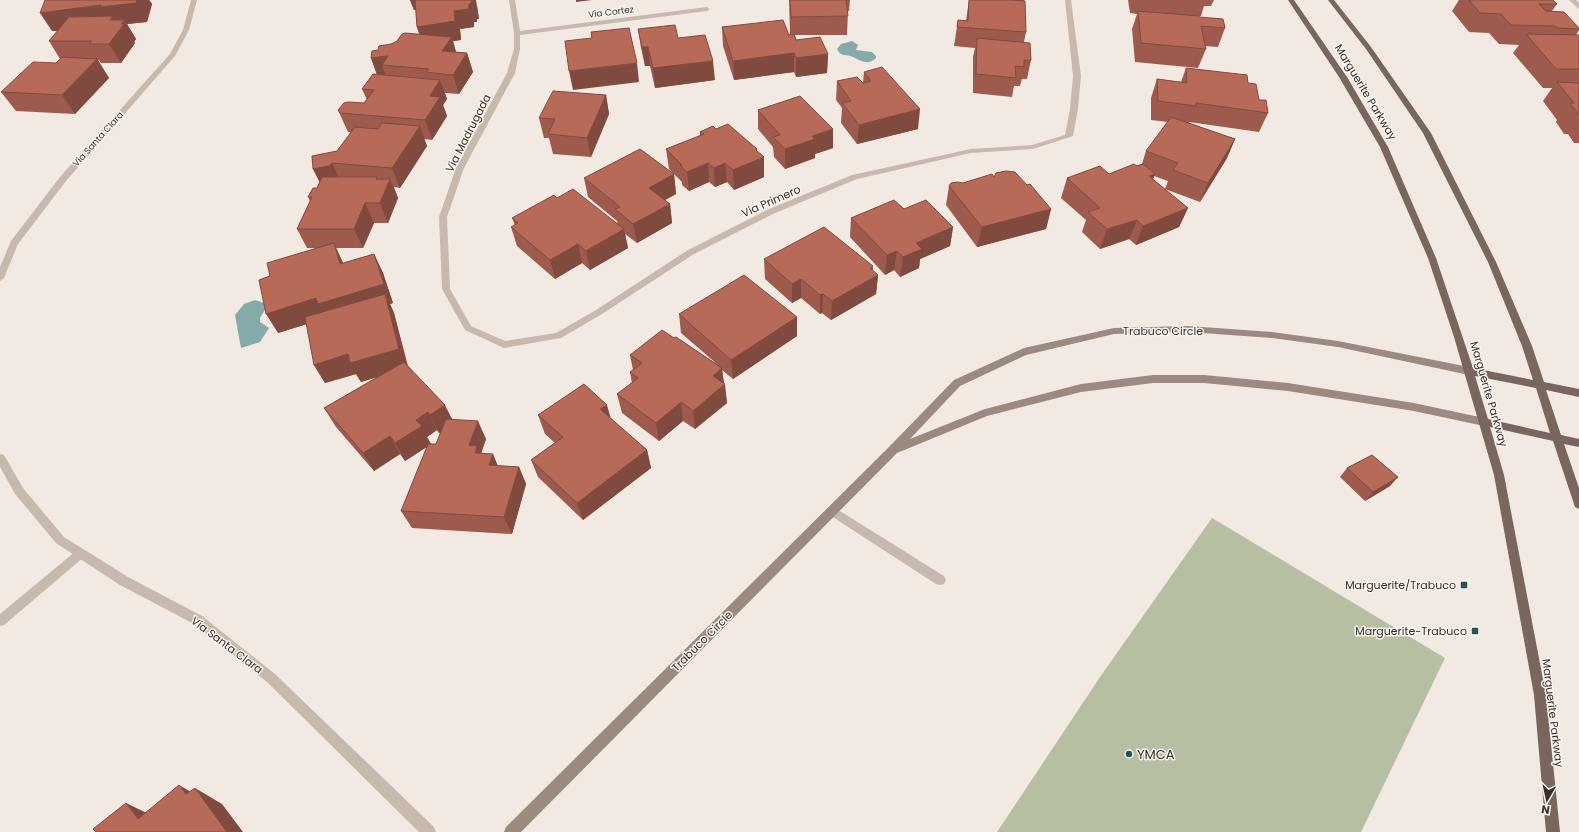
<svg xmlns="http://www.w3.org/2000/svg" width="1579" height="832" font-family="Poppins,sans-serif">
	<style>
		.green { fill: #b7bfa3 }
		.water { fill: #84abaa }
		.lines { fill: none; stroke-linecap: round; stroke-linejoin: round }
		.lane { fill: #c8b9af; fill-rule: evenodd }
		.street { fill: #c8b9af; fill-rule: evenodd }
		.secondary { fill: #9c8980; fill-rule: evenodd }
		.primary { fill: #78665f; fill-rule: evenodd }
		.wall { fill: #9e5b4d; fill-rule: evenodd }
		.shaded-wall { fill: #814a3e }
		.building { fill: #b86a59; stroke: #814a3e }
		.poi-dot { fill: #265555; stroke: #f9f3ee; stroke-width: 1.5 }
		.labels { text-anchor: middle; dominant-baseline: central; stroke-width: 3; stroke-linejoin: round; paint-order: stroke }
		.far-street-label { font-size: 9px; fill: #382f2c; stroke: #f9f3ee }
		.street-label { font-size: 11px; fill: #382f2c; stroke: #f9f3ee }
		.poi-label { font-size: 11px; fill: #382f2c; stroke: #f9f3ee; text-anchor: end }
		.near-poi-label { font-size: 13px; fill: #382f2c; stroke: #f9f3ee; text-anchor: start }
	</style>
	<rect width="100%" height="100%" fill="#f1e9e2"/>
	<!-- green -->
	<path class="green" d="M1212 518 1445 658 1361 832H997L1100 677Z"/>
	<!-- water -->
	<path class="water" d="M852 41 858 45 856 50 872 52 876 56V58C868 66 861 61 853 57 847 54 840 57 837 49L841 44Z
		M255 300 264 303 266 308 260 318V322L269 328 260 342 241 348 235 315 244 304Z"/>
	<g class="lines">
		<!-- lane -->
		<path class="lane" d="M832 506 944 576 946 580 944 584 940 585 936 584 828 514 827 511 828 508Z
			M80 549 84 551 86 554 84 557 4 625 0 626V614L76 551Z"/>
		<!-- street -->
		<path class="street" d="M191 0H197L189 30 175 56 66 181 18 244 4 278 0 281V267L11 241 60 177 170 54 183 30Z
			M509 0H515L520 31 707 7 710 9 707 11 520 35V49L515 73 464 168 447 217 450 289 471 326 505 341 556 333 596 310 688 250 769 209 852 175 971 149 1032 145 1065 135 1070 109 1073 76 1065 0H1071L1081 76 1078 109 1073 136 1033 149 971 153 857 179 775 213 694 254 602 314 561 338 504 348 465 330 442 289 439 217 456 168 507 73 514 49V33Z
			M1569 0H1576L1579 3V9Z
			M0 454 4 455 23 488 64 537 128 577 202 616 275 674 434 827 436 832H419L267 682 194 624 120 585 56 543 15 494 0 467Z"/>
		<!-- secondary -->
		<path class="secondary" d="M1188 326 1272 332 1338 341 1469 367 1472 368 1474 371 1472 374 1469 375 1338 347 1272 338 1188 332 1114 334 1026 355 960 386 910 439 985 409 1081 384 1153 375H1204L1288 383 1414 403 1484 418 1488 419 1489 422 1488 425 1484 426 1414 411 1288 391 1204 383H1153L1081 392 987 416 897 453 521 832H504L506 827 889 447 954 380 1024 348 1114 328Z"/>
		<!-- primary -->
		<path class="primary" d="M1288 0H1294L1347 77 1388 147 1436 258 1473 368 1533 380 1522 346 1488 262 1423 133 1366 49 1328 0H1334L1371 47 1431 133 1496 262 1532 346 1544 382 1579 389V397L1546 390 1561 435 1579 439V447L1564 444 1579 488V509L1575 507 1553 441 1490 427 1504 475 1546 695 1560 832H1546L1534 695 1494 475 1454 337 1428 258 1380 147 1339 77ZM1475 376 1536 388 1550 433 1488 419Z"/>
	</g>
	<!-- wall -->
	<path class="wall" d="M45 0H149L152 4 147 22 127 24 136 39 134 42 135 43 121 63H101L99 60H98L109 78 75 114 16 111 1 92 56 63 60 59 49 41 58 31H52Z
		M410 0 477 6 479 19H477V22H474V27L460 29 461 40 453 41 456 52 467 53 473 72 459 94 445 93 447 99 443 105 447 116 432 140 424 139 427 146 400 188 394 187 398 198 388 223H374L363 248H336L343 263 374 254 383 273 393 303 390 304 394 313 408 366 452 419 486 439 481 453 498 466 519 467 526 484 512 534 412 528 401 511 427 447 405 461 400 454 374 471 336 427 324 408 379 376 361 382 356 374 325 383 314 365 307 324 278 333 270 276 317 248H307L297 229 310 201 308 197 317 188 320 182 313 169 337 151 351 132H348L347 130 338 110 364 103 367 100 362 89 377 75 371 58 378 50 391 44 420 35 417 27 416 10H414ZM437 430 439 433 441 432 436 444H431L427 437Z
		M789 0H850L849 11H848L847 35H795L796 40 828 54 827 73 796 77 794 72 734 80 723 46 722 27 790 34Z
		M969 0H1024L1026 32 1024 42 1031 60 1027 79H1022L1020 86H1014L1012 97 973 93V57L975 48 954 46 958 20 966 21Z
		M1128 0H1214L1211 6H1204L1201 16H1199V17L1225 28 1218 47 1205 46 1206 49 1198 68 1135 62 1132 29 1137 14 1130 13Z
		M1459 0H1553L1557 4 1552 11 1579 28V30L1576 35H1579V143H1574L1568 134H1564L1556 122 1557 120 1543 101 1552 88H1543L1513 53 1519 45 1499 44 1489 33 1469 32 1452 11Z
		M638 29 678 38 715 80 655 88 650 66H645L641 48Z
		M1186 68 1248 83 1268 113 1259 132 1189 122V123L1235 139 1227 158 1200 202 1165 189 1168 181 1154 176 1153 180 1188 208 1179 227 1136 245 1129 239 1100 249 1082 232 1086 220 1061 198 1067 178 1109 174 1142 164 1146 151 1168 122 1151 120V98L1157 79 1181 82Z
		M864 72 918 129 857 144 841 123 842 108 836 100 837 81 863 83Z
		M606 95 609 114 591 157 553 154 549 138H544L539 118Z
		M758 110 833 148 815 154V158L785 169 774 157 773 147 758 129Z
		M716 129 757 152 764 177 734 190 727 182 715 187 709 182 689 191 682 185V182L669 169 666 149 700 136V132Z
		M674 174 676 194 665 200 670 204 672 223 637 243 625 234 628 248 590 270 582 263 555 279 517 246 511 227 515 225 512 218 557 198 618 223 617 221 588 197 584 178Z
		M994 177 1027 185 1051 209 1046 229 977 247 946 205 949 186 963 183Z
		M851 218 953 227 950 246 920 259 919 268 900 277 894 270 885 275 850 237Z
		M764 259 873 271 878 275 876 294 831 320 822 313 820 314 801 298 792 303 765 279Z
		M679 314 797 317V336L733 379 722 370 724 383 727 403 695 429 683 421 659 441 622 413 617 394 632 383 630 372 633 370 630 355 674 338 717 364 681 333Z
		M538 415 611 419 647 450 651 468 583 520 538 477 531 460 555 443 545 434Z
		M1347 468 1390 486 1365 501 1340 477Z"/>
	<!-- shaded-wall -->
	<path class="shaded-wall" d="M137 0H149L152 4 147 22 127 24 136 39 134 42 135 43 121 63 109 44 110 24 52 31 40 13Z
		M410 0H466L467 2 414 10Z
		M474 0H476L477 6 479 19H477V22H474V27L460 29 461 40 453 41 457 56 423 46 417 27 454 11 469 4 471 1Z
		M576 0H592L576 2Z
		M642 47H648L650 66H645Z
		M467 53 473 72 459 94 453 75Z
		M794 53V72L734 80 733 61Z
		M828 54 827 73 796 77V58Z
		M388 56 382 65 386 76 378 77 371 58Z
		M97 59 109 78 75 114 62 95Z
		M713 61 715 80 655 88 653 68Z
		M637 63 639 82 573 90 569 71Z
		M440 80 447 99 443 105 447 116 432 140 425 120 430 96Z
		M606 95 609 114 591 157 587 138Z
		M920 109 918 129 857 144 859 125Z
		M420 126 427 146 400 188 392 168Z
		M833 129V148L815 154V158L785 169V149L812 136Z
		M1235 139 1227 158 1200 202 1208 183Z
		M757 149 758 160 764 157V177L734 190 733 170Z
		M332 163 341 182 323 189 313 169Z
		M708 163 709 182 689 191 687 172Z
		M725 163 727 182 715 187 714 168Z
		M674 174 676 194 652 207 649 188Z
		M1155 174 1148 193 1149 176Z
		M377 177 384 194 390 179 398 198 388 223 380 203 376 179Z
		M365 203 374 223 363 248 354 229Z
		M670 204 672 223 637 243 633 224Z
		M1188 208 1179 227 1136 245 1143 226Z
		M1051 209 1046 229 977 247 982 227Z
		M1137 220 1129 239 1100 249 1107 229Z
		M953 227 950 246 920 259 919 268 900 277 903 257 916 243Z
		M624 229 628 248 590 270 586 251Z
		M334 243 343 263 350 283 340 264Z
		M578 244 582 263 555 279 550 260Z
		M897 251 894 270 885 275 887 255Z
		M374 254 383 273 393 303 390 304 394 313 408 368 361 382 356 374 325 383 314 365 326 318 278 333 266 314Z
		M873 266 872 278 878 275 876 294 831 320 832 301 870 268Z
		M801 279V298L792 303V284Z
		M823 294 822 313 820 314V295Z
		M797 317V336L733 379 731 360Z
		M722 368 724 385 725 384 727 403 695 429 693 411 713 376Z
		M681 402 683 421 659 441 656 423Z
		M445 405 454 423 439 433 430 415Z
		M607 405 612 423 600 409Z
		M428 412 437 430 427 437 431 444 405 461 395 443 416 420Z
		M478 421 486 439 481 454 483 471 469 445Z
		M390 436 400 454 374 471 363 453Z
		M647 450 651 468 583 520 577 503Z
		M493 454 500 471 489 465Z
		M519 467 526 484 512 534 504 517Z
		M1398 477 1390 486 1365 501 1373 492Z
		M179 785 203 799 195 788 222 804 243 832H227L186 794Z
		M126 803 157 818 138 819Z"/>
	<!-- building -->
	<path class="building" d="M45 0H137L136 3 100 7 101 5 40 13Z
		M415 0H474L471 1 472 3 469 4V9L454 11 455 21 417 27Z
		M790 0H849H846L848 16 791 17Z
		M969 0H1012L1025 1 1026 32 957 27 958 20 968 21Z
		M1469 0H1553L1557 4H1539L1546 11 1564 12 1579 28V29L1557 28 1555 26 1511 25 1501 14 1480 13Z
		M1138 11 1199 16V17L1223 19 1225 28 1201 26 1206 49 1141 43Z
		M113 16 110 20H125L121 24H124L109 44H89L92 41H49L69 17Z
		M783 20 789 35 794 34 796 40 820 37 828 54 796 58 794 53 733 61 722 27Z
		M675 25 678 38 705 35 713 61 653 68 648 47H642L638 29Z
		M629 28 637 63 569 71 565 41 592 38 591 32Z
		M405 33 452 37 442 51 467 53 453 75 426 72 429 69 382 65 388 56 371 58 372 51 378 50 379 46 391 44 397 41 402 34Z
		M1526 34 1579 35V69H1556Z
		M977 38 1030 43 1031 60H1024V67L1015 66 1016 78 976 74Z
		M62 57 97 59 62 95 1 92 33 62 56 63Z
		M882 67 920 109 859 125 842 103 851 101 837 81 857 77 863 83 871 81 864 72Z
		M1186 68 1247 75 1248 83 1256 84 1259 100H1266L1268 113 1196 103V106L1158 101 1157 79 1187 83Z
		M373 74 440 80 430 96 440 97 425 120 340 113 338 110 344 103 348 102 364 103 374 90 362 89Z
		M1557 82 1579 83V115L1570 103H1574Z
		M553 91 606 95 587 138 548 134 555 119 539 118Z
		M800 96 833 129 812 136 815 139 785 149 773 137 780 135 758 110Z
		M1171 117 1235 139 1208 183 1173 170 1178 163 1146 151Z
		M382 123 420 126 392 168 332 163 329 166 313 169 312 156 337 151 355 127 378 129Z
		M728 124 757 149 756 150 764 157 733 170 725 163 714 168 708 163 687 172 680 165H682L666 149 704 134 700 132 713 126 716 129Z
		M640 149 674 174 649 188 670 204 633 224 615 209 620 207 584 178Z
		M1134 164 1137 166 1143 164 1155 174 1149 176 1188 208 1143 226 1137 220 1107 229 1088 212 1100 208 1067 178 1100 166 1109 174Z
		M1006 171 1015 172 1027 185 1030 184 1051 209 982 227 949 186 951 183 958 182 963 183 992 174 994 177 996 173Z
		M322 177H377L376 179H390L380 203H365L354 229H297L312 197H308L313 188H317Z
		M573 189 624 229 586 251 578 244 550 260 511 227 518 223 512 218 554 195 557 198Z
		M894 200 904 209 926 200 953 227 916 243 922 249 903 257 897 251 887 255 851 218Z
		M824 227 873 266 870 268 878 275 832 301 823 294 820 295 801 279 792 284 764 259Z
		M334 243 340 264 374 254 384 284 318 304 316 298 266 314 259 280 270 276 267 263Z
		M744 275 797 317 731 360 679 314Z
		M385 294 399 349 350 363 348 354 314 365 305 317Z
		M662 330 674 338 676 337 722 368 713 376 725 384 693 411 681 402 656 423 617 394 638 378 630 372 642 363 630 355Z
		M404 362 445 405 430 415 428 412 416 420 422 426 395 443 390 436 363 453 324 408Z
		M584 384 607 405 600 409 647 450 577 503 531 460 563 437 538 415Z
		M446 419 478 421 469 445 477 446 475 453 493 454 489 465 519 467 504 517 401 511 428 444H436Z
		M1372 455 1398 477 1373 492 1347 468Z
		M179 785 186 794 195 788 227 832H96L93 829 126 803 138 819Z"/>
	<!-- markers -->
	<g class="poi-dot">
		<rect x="1460" y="581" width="8" height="8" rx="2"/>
		<rect x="1471" y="627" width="8" height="8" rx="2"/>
		<circle cx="1129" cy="754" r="4"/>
	</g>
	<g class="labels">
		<!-- far-street labels -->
		<g class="far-street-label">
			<text transform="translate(611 12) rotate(-7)">Via Cortez</text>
			<text transform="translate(98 139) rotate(-48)">Via Santa Clara</text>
		</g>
		<!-- street labels -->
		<g class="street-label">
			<text transform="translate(1366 92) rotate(59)">Marguerite Parkway</text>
			<text transform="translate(468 133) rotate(-63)">Via Madrugada</text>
			<text transform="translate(771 201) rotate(-24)">Via Primero</text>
			<text x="1163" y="331">Trabuco Circle</text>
			<text transform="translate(1489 394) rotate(74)">Marguerite Parkway</text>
			<text transform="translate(702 641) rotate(-45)">Trabuco Circle</text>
			<text transform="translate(227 645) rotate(37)">Via Santa Clara</text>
			<text transform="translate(1553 713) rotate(83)">Marguerite Parkway</text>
		</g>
		<!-- poi labels -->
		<g class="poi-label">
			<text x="1456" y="585">Marguerite/Trabuco</text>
			<text x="1467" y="631">Marguerite-Trabuco</text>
		</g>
		<!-- near-poi labels -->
		<g class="near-poi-label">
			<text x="1137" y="754">YMCA</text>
		</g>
	</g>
	<!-- north arrow -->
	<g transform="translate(1547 800) rotate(189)" stroke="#f9f3ee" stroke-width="3" paint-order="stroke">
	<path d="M0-3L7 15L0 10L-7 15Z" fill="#382f2c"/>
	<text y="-6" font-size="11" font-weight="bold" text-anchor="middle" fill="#382f2c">N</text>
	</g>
</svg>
